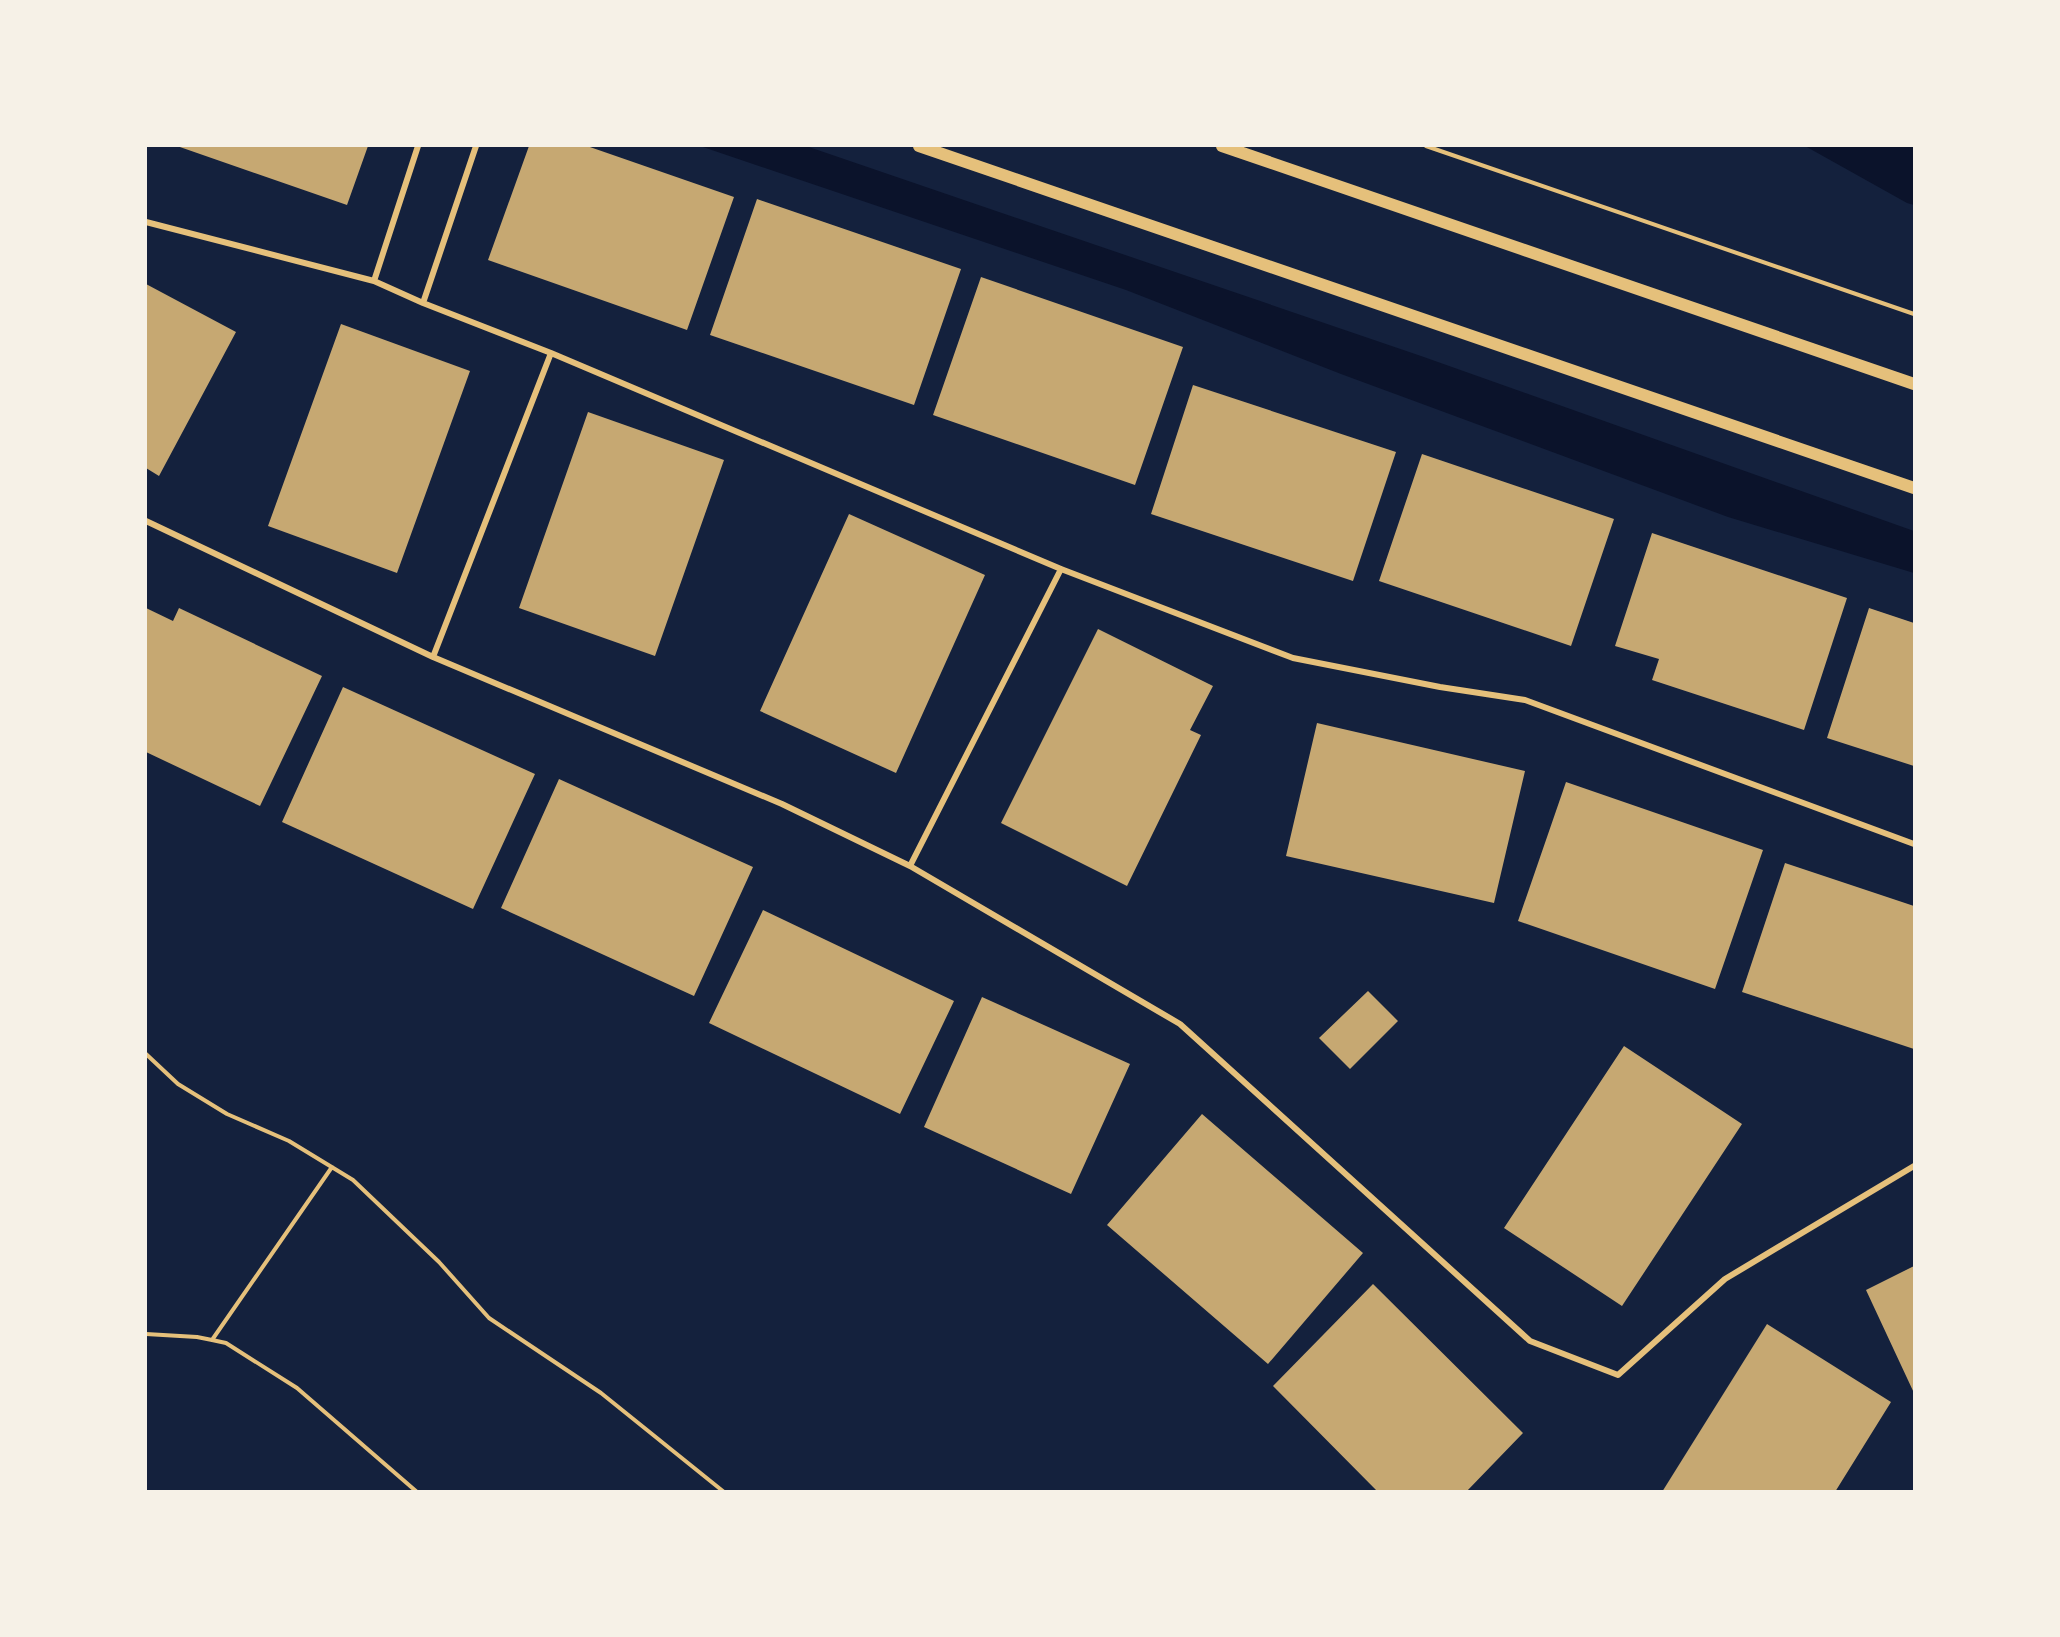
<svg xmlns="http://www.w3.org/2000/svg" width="2060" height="1637" font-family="Jost,sans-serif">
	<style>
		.water { fill: #0b132b }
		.building { fill: #c6a872 }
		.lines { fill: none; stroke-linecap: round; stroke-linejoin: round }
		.path { stroke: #e5c07b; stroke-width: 4 }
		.minor { stroke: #e5c07b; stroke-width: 6 }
		.secondary { stroke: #e5c07b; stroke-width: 12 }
	</style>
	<rect width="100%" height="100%" fill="#14213d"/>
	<!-- water -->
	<path class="water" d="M700 146H806L1421 356 1914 531V573L1728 517 1341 374 1126 290Z
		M1805 146H1914V205L1907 203Z"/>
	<!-- building -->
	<path class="building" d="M177 146H368L347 205Z
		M529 146H587L734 197 687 330 488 260Z
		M757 199 961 269 914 405 710 335Z
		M981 277 1183 347 1135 485 933 415Z
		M146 284 236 332 159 476 146 468Z
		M341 324 470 371 397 573 268 526Z
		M1193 385 1396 452 1353 581 1151 514Z
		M588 412 724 460 655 656 519 608Z
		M1422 454 1614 519 1571 646 1379 581Z
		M849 514 985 575 896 773 760 711Z
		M1652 533 1847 598 1804 730 1652 680 1659 659 1615 646Z
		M146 608 173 621 179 608 322 676 260 806 146 752Z
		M1869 608 1914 623V766L1827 738Z
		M1098 629 1213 686 1190 730 1201 735 1127 886 1001 823Z
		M343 687 535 774 473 909 282 822Z
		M1317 723 1525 771 1494 903 1286 856Z
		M559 779 753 867 694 996 501 908Z
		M1566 782 1763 850 1715 989 1518 921Z
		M1785 863 1914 906V1049L1742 992Z
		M763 910 954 1001 900 1114 709 1023Z
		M1368 991 1398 1021 1350 1069 1319 1038Z
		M982 997 1130 1064 1071 1194 924 1127Z
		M1624 1046 1742 1124 1622 1306 1504 1228Z
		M1202 1114 1363 1253 1268 1364 1107 1225Z
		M1914 1266V1393L1866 1290Z
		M1373 1284 1523 1433 1466 1492H1378L1273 1386Z
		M1767 1324 1891 1402 1835 1492H1662Z"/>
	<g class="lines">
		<!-- path -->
		<path class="path" d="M1426 146 1914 314
			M146 1054 178 1084 227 1114 289 1141 353 1180 439 1262 489 1318 601 1393 724 1492
			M146 1334 197 1337 212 1340 332 1167
			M212 1340 226 1343 297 1388 417 1492"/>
		<!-- minor -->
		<path class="minor" d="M146 222 374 281 423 303 551 353 1061 569 1293 658 1440 687 1525 700 1914 844
			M374 281 418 146
			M423 303 476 146
			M146 521 433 657 782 804 910 866 1180 1024 1530 1341 1618 1375 1725 1279 1914 1166
			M433 657 551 353
			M910 866 1061 569"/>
		<!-- secondary -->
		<path class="secondary" d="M919 146 1914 488
			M1222 146 1914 384"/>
	</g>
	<!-- border -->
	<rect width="2060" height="1637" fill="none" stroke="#f6f1e7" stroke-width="294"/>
</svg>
